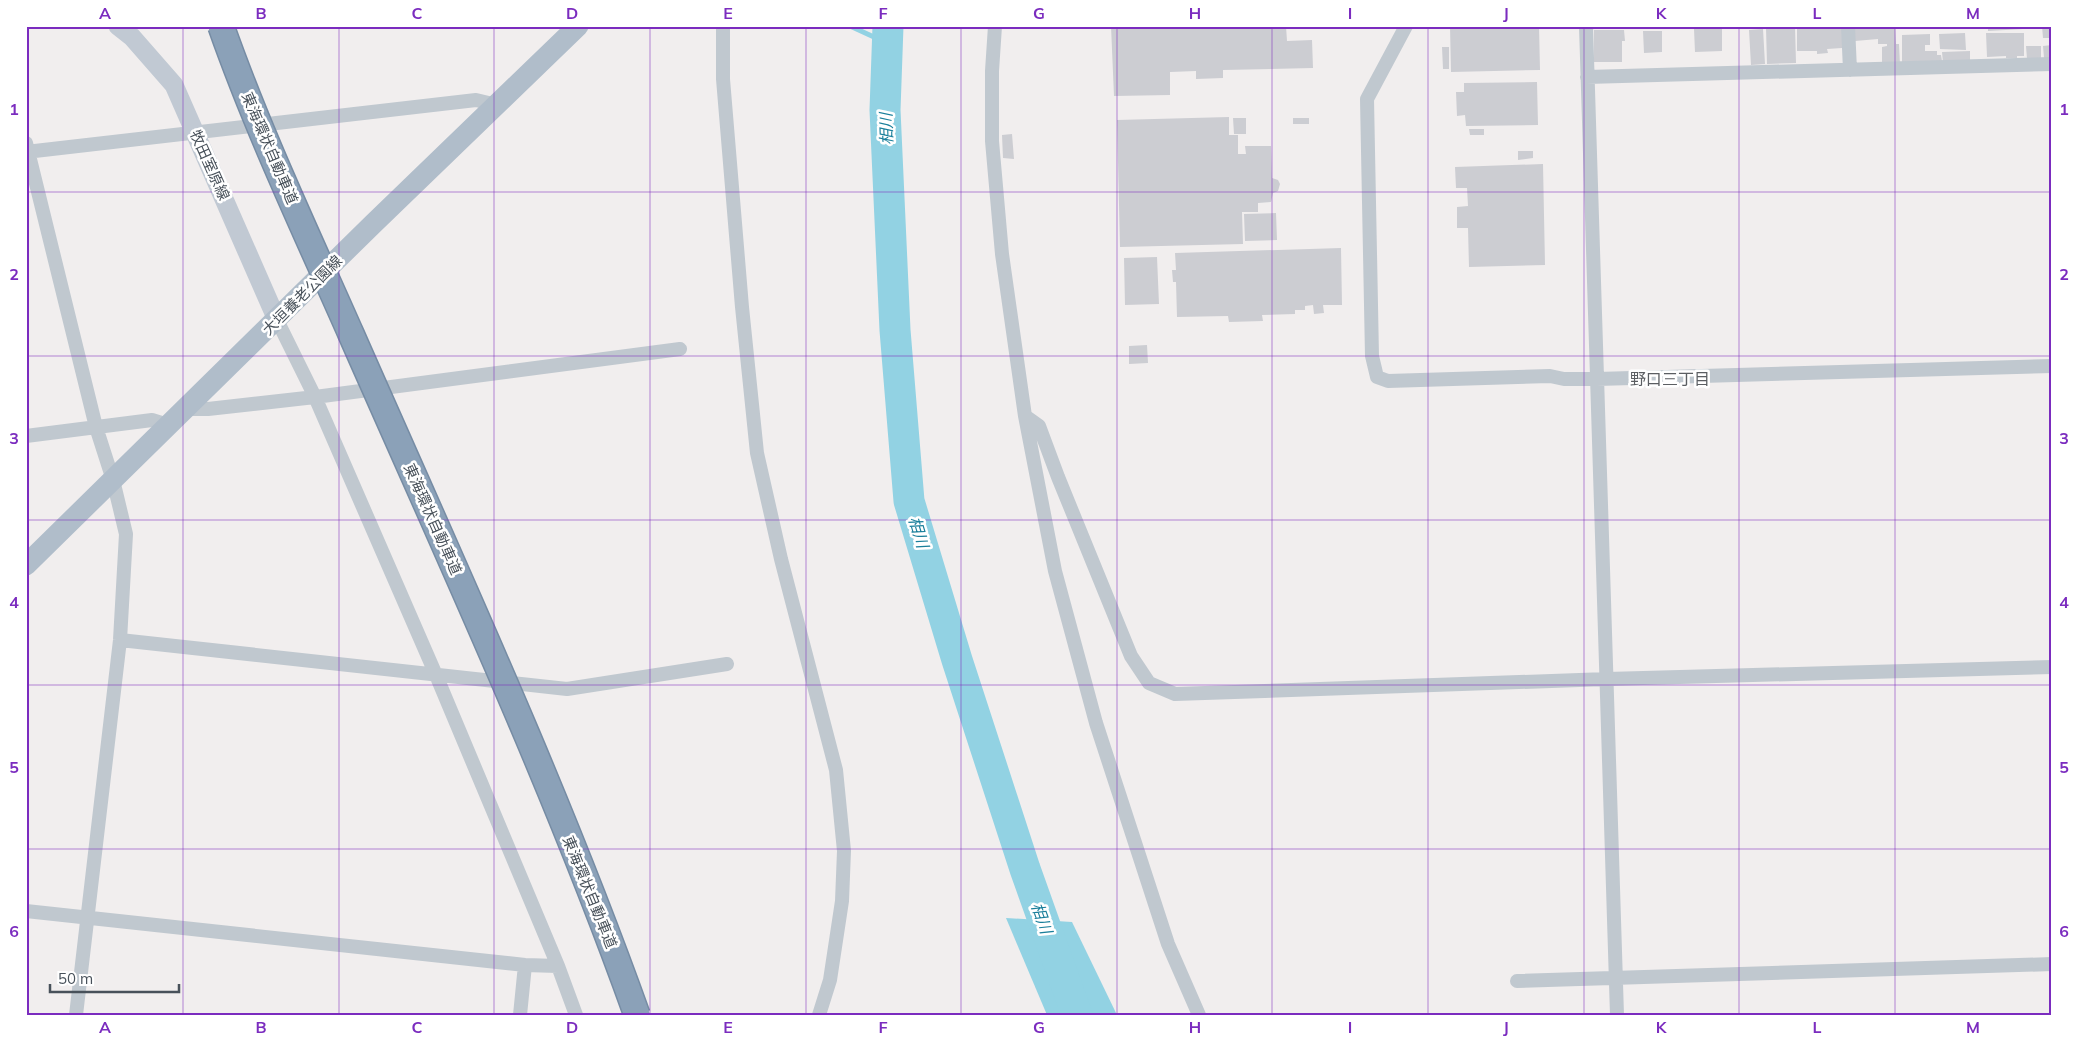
<svg xmlns="http://www.w3.org/2000/svg" width="2078" height="1041" font-family="Mulish,'Noto Sans JP',sans-serif">
	<style>
		.water { fill: #92d2e3 }
		.lines { fill: none; stroke-linecap: round; stroke-linejoin: round }
		.stream { stroke: #92d2e3; stroke-width: 5 }
		.river { stroke: #92d2e3; stroke-width: 31 }
		.building { fill: #cccdd2 }
		.street { stroke: #c0c8cf; stroke-width: 14 }
		.secondary { stroke: #c1c9d3; stroke-width: 19 }
		.primary { stroke: #b0bdca; stroke-width: 21 }
		.highway-bridge-casing { stroke: #768ca4; stroke-width: 28; stroke-linecap: butt }
		.highway-bridge { stroke: #8ba1b8; stroke-width: 25 }
		.grid { fill: none; stroke: #7b2cbf; stroke-width: 1; stroke-opacity: 0.55 }
		.labels { text-anchor: middle; dominant-baseline: central; stroke-width: 5; stroke-linejoin: round; paint-order: stroke }
		.street-label { font-size: 15px; fill: #48515a; stroke: #fff }
		.water-label { font-size: 16px; font-style: italic; fill: #1a7f9b; stroke: #fff }
		.neighbourhood-label { font-size: 16px; fill: #5b5e62; stroke: #fff }
		.neatline { fill: none; stroke: #7b2cbf; stroke-width: 2 }
		.grid-label { font-size: 16px; text-anchor: middle; font-weight: bold; fill: #7b2cbf }
	</style>
	<rect width="100%" height="100%" fill="#f1eeee"/>
	<!-- water -->
	<path class="water" d="M1006 918 1072 922 1117 1015H1047Z"/>
	<g class="lines">
		<!-- stream -->
		<path class="stream" d="M850 26 887 43"/>
		<!-- river -->
		<path class="river" d="M888 26 885 110 895 330 909 501 957 660 1025 869 1077 1015"/>
	</g>
	<!-- building -->
	<path class="building" d="M1111 26H1286L1287 41 1312 40 1313 68 1223 70V78L1196 79V71L1170 72V95L1114 96Z
		M1450 26H1539L1540 70 1451 72Z
		M1782 26H1795L1796 63 1767 64 1766 28H1782Z
		M1842 26V48L1827 49 1828 53 1817 54V51H1797V27Z
		M1855 26H1895L1896 44H1899L1900 65H1882V47L1887 46V44H1878V39L1855 41Z
		M1988 26H2023V29L1988 31Z
		M2042 26H2052V38H2043Z
		M1694 29H1722V51L1695 52Z
		M1763 29 1765 64 1751 65 1749 30Z
		M1594 30H1624L1625 41H1622V62H1594Z
		M1643 31H1662V52L1644 53Z
		M1965 33 1966 50 1940 49 1939 34Z
		M1986 33H2024V56H2017V58H2006V56L1987 57Z
		M1930 34V45H1925V51H1937V55H1941L1942 61 1902 66V35Z
		M2052 45V58H2044L2043 46Z
		M2026 46H2041V59H2027Z
		M1442 47H1449V69H1443Z
		M1970 51V63H1943L1942 52Z
		M1537 82 1538 125 1466 126 1465 115 1457 116 1456 92H1464V83Z
		M1229 117V135H1238V154H1246L1245 146H1271L1272 178 1278 180 1280 184 1278 191 1273 193 1271 202 1258 203V212H1242L1243 244 1120 247 1117 120Z
		M1233 118H1246V134H1234Z
		M1293 118H1309V124H1293Z
		M1469 129H1484V135H1470Z
		M1012 134 1014 159 1003 158 1002 135Z
		M1518 151H1533V158L1518 160Z
		M1543 164 1545 265 1469 267 1468 228H1457V207L1468 206 1467 188H1456L1455 167Z
		M1276 213 1277 240 1245 241 1244 214Z
		M1341 248 1342 305H1323L1324 313 1314 314 1313 305 1305 306V310H1295V314L1262 315 1263 321 1229 322 1228 316 1177 317 1176 282H1173L1172 270H1176L1175 253Z
		M1157 257 1159 304 1125 305 1124 258Z
		M1147 345 1148 363 1129 364V346Z"/>
	<g class="lines">
		<!-- street -->
		<path class="street" d="M723 26V79L742 307 757 453 781 559 836 770 844 851 842 901 830 980 819 1015
			M995 26 992 71V141L1002 254 1025 416 1055 571 1096 723 1168 944 1199 1015
			M1406 26 1367 99 1372 356 1377 377 1388 381 1550 376 1564 379H1597L2052 366
			M1586 26 1617 1015
			M1848 26 1850 70
			M1587 77 2052 64
			M26 143 96 427 113 480 126 534 120 640 76 1015
			M26 152 476 100 497 105
			M277 320 315 397 436 675 558 966 576 1015
			M186 409H208L315 397 680 349
			M1025 416 1039 426 1058 477 1131 656 1149 683 1175 694 1607 679 2052 667
			M26 436 152 420 168 425
			M120 640 567 689 727 664
			M26 911 525 965 558 966
			M1517 981 2052 964
			M520 1015 525 965"/>
		<!-- secondary -->
		<path class="secondary" d="M118 26 132 37 174 85 277 320"/>
		<!-- primary -->
		<path class="primary" d="M26 565 373 224 578 26"/>
		<!-- highway-bridge casing -->
		<g class="highway-bridge-casing">
			<path id="highway-bridge" d="M221 26C258 131 306 232 351 334 450 559 554 783 637 1015"/>
		</g>
		<!-- highway-bridge -->
		<use href="#highway-bridge" class="highway-bridge"/>
	</g>
	<!-- grid -->
	<path class="grid" d="M183 26V1015M339 26V1015M494 26V1015M650 26V1015M806 26V1015M961 26V1015M1117 26V1015M1272 26V1015M1428 26V1015M1584 26V1015M1739 26V1015M1895 26V1015M26 192H2052M26 356H2052M26 520H2052M26 685H2052M26 849H2052"/>
	<g class="labels">
		<!-- street labels -->
		<g class="street-label">
			<text transform="translate(270 148) rotate(67)">東海環状自動車道</text>
			<text transform="translate(210 165) rotate(66)">牧田室原線</text>
			<text transform="translate(302 295) rotate(-45)">大垣養老公園線</text>
			<text transform="translate(433 519) rotate(66)">東海環状自動車道</text>
			<text transform="translate(590 892) rotate(68)">東海環状自動車道</text>
		</g>
		<!-- water labels -->
		<g class="water-label">
			<text transform="translate(886 129) rotate(-92)">相川</text>
			<text transform="translate(919 532) rotate(73)">相川</text>
			<text transform="translate(1042 918) rotate(70)">相川</text>
		</g>
		<!-- neighbourhood labels -->
		<g class="neighbourhood-label">
			<text x="1670" y="379">野口三丁目</text>
		</g>
	</g>
	<!-- border -->
	<rect width="2078" height="1041" fill="none" stroke="#ffffff" stroke-width="55"/>
	<!-- scale -->
	<path d="M50 984v8h129v-8" fill="none" stroke="#48515a" stroke-width="2.5"/>
	<text x="58" y="984" font-size="15" fill="#48515a" stroke="#ffffff" stroke-width="4" paint-order="stroke">50 m</text>
	<rect x="28" y="28" width="2022" height="986" class="neatline"/>
	<g class="grid-label">
		<text x="105" y="19">A</text>
		<text x="261" y="19">B</text>
		<text x="417" y="19">C</text>
		<text x="572" y="19">D</text>
		<text x="728" y="19">E</text>
		<text x="883" y="19">F</text>
		<text x="1039" y="19">G</text>
		<text x="1195" y="19">H</text>
		<text x="1350" y="19">I</text>
		<text x="1506" y="19">J</text>
		<text x="1661" y="19">K</text>
		<text x="1817" y="19">L</text>
		<text x="1973" y="19">M</text>
		<text x="14" y="115">1</text>
		<text x="2064" y="115">1</text>
		<text x="14" y="280">2</text>
		<text x="2064" y="280">2</text>
		<text x="14" y="444">3</text>
		<text x="2064" y="444">3</text>
		<text x="14" y="608">4</text>
		<text x="2064" y="608">4</text>
		<text x="14" y="773">5</text>
		<text x="2064" y="773">5</text>
		<text x="14" y="937">6</text>
		<text x="2064" y="937">6</text>
		<text x="105" y="1033">A</text>
		<text x="261" y="1033">B</text>
		<text x="417" y="1033">C</text>
		<text x="572" y="1033">D</text>
		<text x="728" y="1033">E</text>
		<text x="883" y="1033">F</text>
		<text x="1039" y="1033">G</text>
		<text x="1195" y="1033">H</text>
		<text x="1350" y="1033">I</text>
		<text x="1506" y="1033">J</text>
		<text x="1661" y="1033">K</text>
		<text x="1817" y="1033">L</text>
		<text x="1973" y="1033">M</text>
	</g>
</svg>
